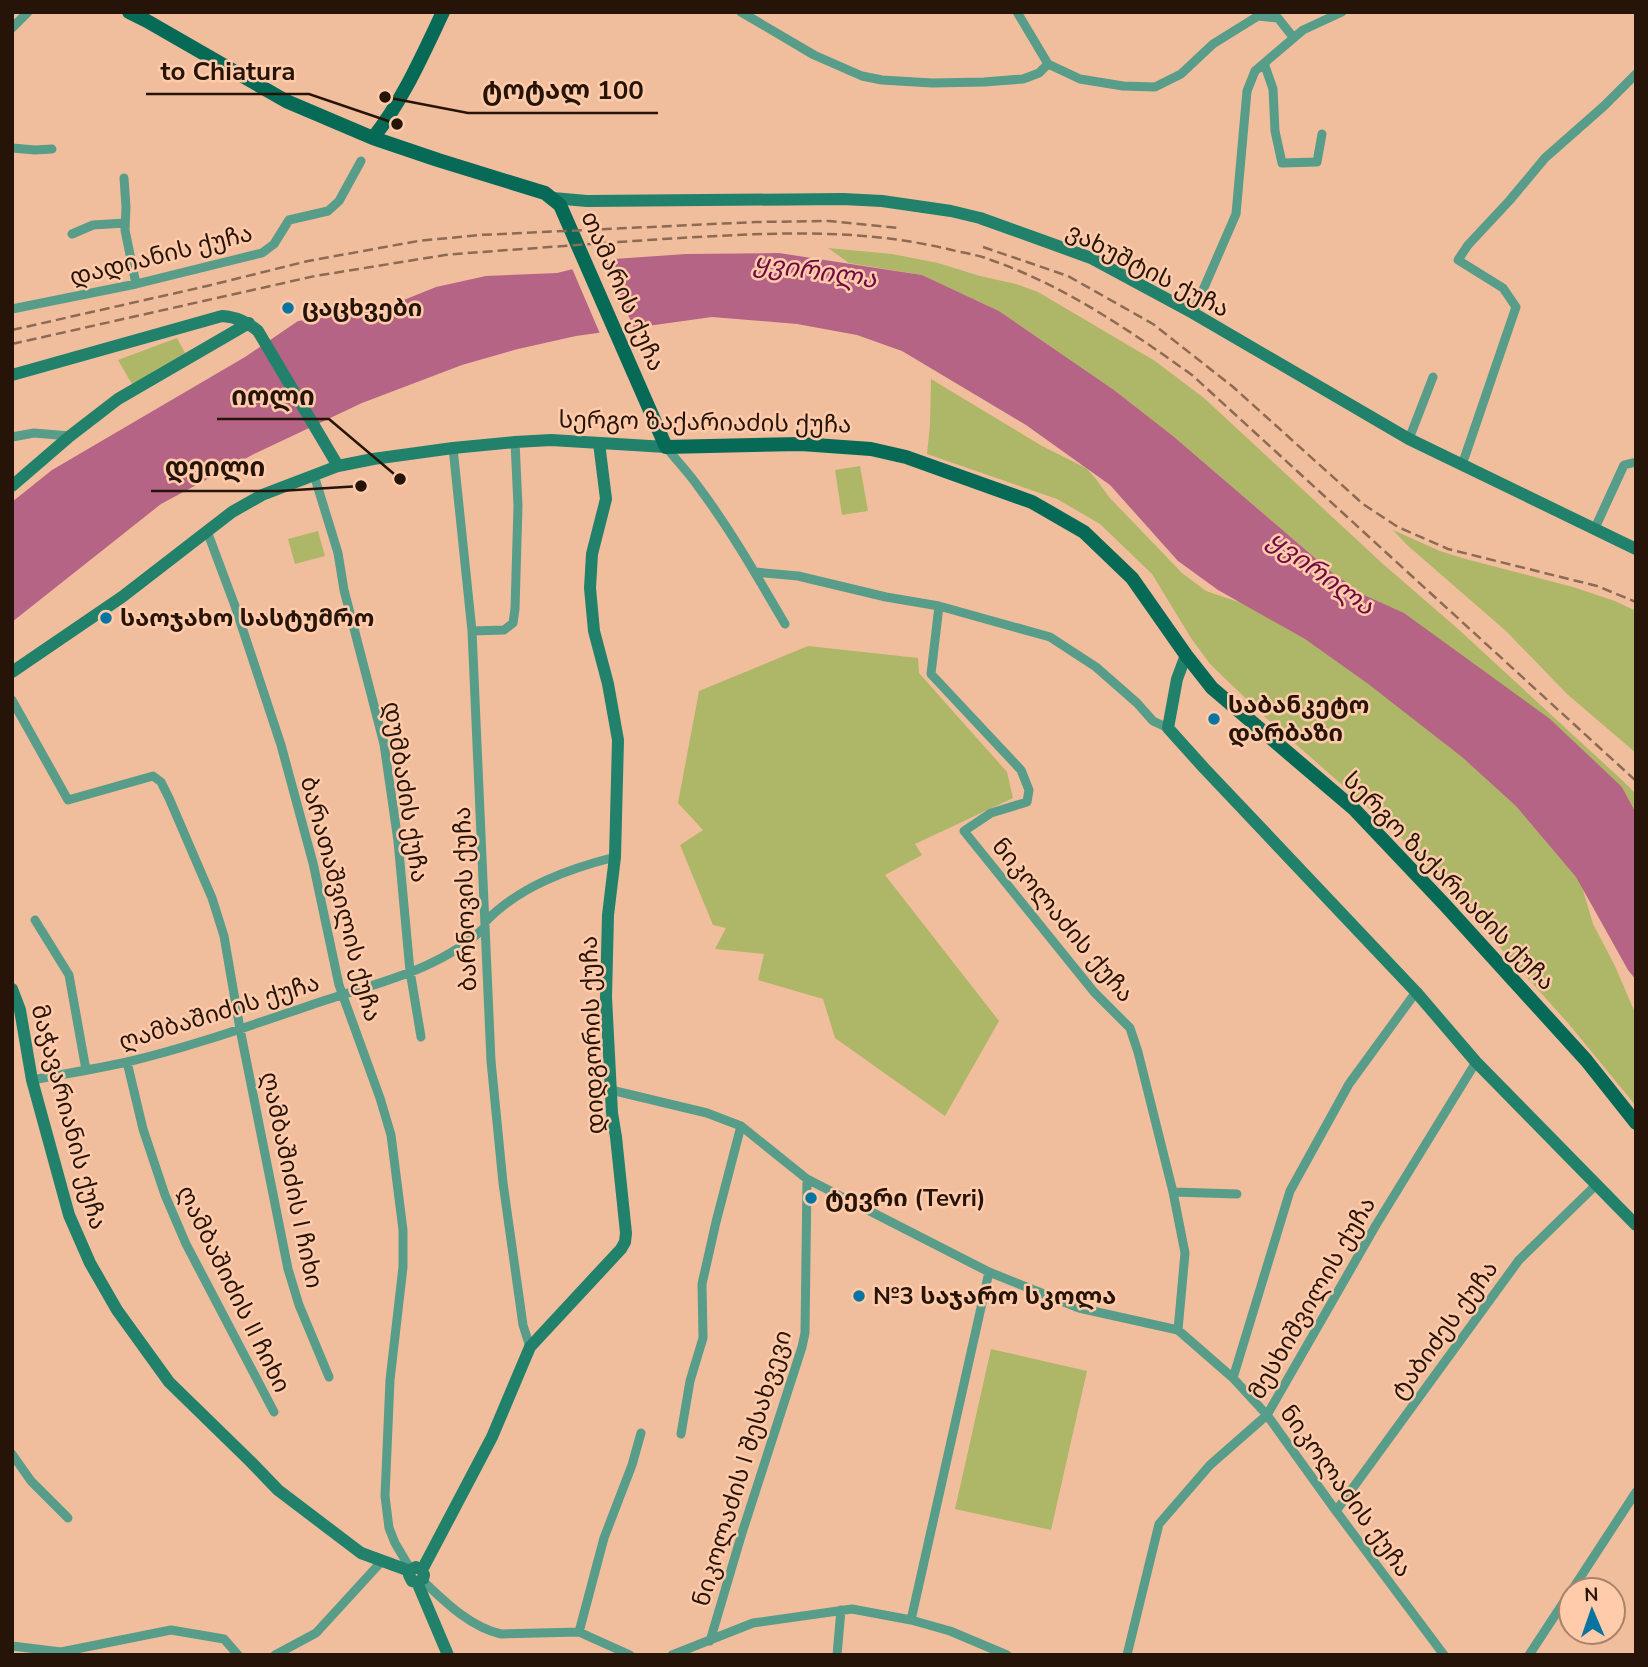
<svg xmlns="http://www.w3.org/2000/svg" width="1648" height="1667" font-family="'Nunito Sans','Noto Sans Georgian',sans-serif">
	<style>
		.green { fill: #aeb667 }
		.water { fill: #b56486 }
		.pier { fill: #f1be9d }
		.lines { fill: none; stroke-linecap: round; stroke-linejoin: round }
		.street { stroke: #579d89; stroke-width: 9 }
		.secondary { stroke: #21816b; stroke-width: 12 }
		.primary { stroke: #076a57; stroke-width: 14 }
		.rail { stroke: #8d6a53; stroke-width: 2.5; stroke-dasharray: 10 5; stroke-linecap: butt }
		.poi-dot { fill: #0974a0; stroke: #ffcbaa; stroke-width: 2.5 }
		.labels { text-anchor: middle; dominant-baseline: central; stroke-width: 5; stroke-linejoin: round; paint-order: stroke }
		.street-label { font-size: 24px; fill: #271408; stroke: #ffcbaa }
		.poi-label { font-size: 24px; font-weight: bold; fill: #271408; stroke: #ffcbaa; text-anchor: start }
		.water-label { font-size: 26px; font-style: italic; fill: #700943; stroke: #ffcbaa }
		.leader { fill: none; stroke: #271408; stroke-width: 2.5 }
		.callout-dot { fill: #271408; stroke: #ffcbaa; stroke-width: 2.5 }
		.callout-label { font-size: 26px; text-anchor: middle; font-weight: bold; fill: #271408; stroke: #ffcbaa; stroke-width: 5; stroke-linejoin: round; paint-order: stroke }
	</style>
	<rect width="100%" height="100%" fill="#f1be9d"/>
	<!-- green -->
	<path class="green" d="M828 248 892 254 938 263 980 276 1016 284 1038 292 1155 361 1204 398 1383 564 1457 628 1623 781 1636 794V813L1622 787 1404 614 1364 595 1329 570 1173 436 1114 390 999 311 922 275 849 263Z
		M177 338 185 353 132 384 118 360Z
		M931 379 1042 446 1086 468 1096 479 1109 497 1182 573 1206 591 1248 605 1291 631 1373 676 1430 702 1579 876 1593 924 1615 966 1636 1015V1106L1568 1023 1398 834 1265 717 1210 664 1191 638 1152 574 1100 524 1057 499 927 454 930 425Z
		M860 466 868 511 842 515 835 470Z
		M1393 530 1440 551 1462 558 1573 587 1615 601 1636 611V753L1567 694 1506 631 1407 545Z
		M318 531 325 556 295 564 288 539Z
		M808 646 918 658 919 673 1007 772 1013 798 915 844 922 855 885 875 999 1021 945 1116 835 1038 823 999 758 980 764 954 715 949 726 928 713 925 680 845 703 830 678 803 699 691Z
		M991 1349 1087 1371 1051 1530 955 1509Z"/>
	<!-- water -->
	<path class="water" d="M779 253 922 275 999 311 1114 390 1173 436 1329 570 1364 595 1404 613 1550 719 1622 787 1636 813V980L1628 970 1576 877 1516 806 1462 757 1367 683 1305 639 1218 590 1178 561 1110 485 1026 425 902 351 857 335 797 324 712 317 576 336 518 349 462 365 362 403 254 454 161 504 12 622V502L52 470 245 357 298 321 379 310 436 287 486 276 557 273 614 259 686 254Z"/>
	<!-- pier -->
	<path class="pier" d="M604 258 635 331 601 336 571 266Z"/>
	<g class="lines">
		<!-- street -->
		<path class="street" d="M741 12 814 55 862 76 882 80 932 83 984 82 1023 79 1039 73 1048 64
			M1017 12 1048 64 1080 79 1123 86 1155 87 1181 74 1213 44 1258 16 1278 18 1293 37
			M12 28 28 12
			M1264 63 1273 89 1275 131 1282 163 1317 162 1322 134
			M12 148 35 150 52 149
			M124 178 126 207 125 230 136 284
			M72 234 93 225 125 223
			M12 309 136 284 262 253 274 244 289 220 328 211 339 201 361 161
			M1193 313 1236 214 1247 91 1255 71 1303 30 1342 12
			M12 437 34 433 70 436
			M1409 439 1433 377
			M666 447C677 461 690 474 700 489 732 532 758 578 785 624
			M453 448 472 631 491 1061 503 1183 523 1325 530 1347
			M1462 465 1516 307 1503 288 1458 260 1468 245 1510 200 1545 158 1604 106 1636 74
			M314 475 338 553 344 590 384 744 398 841 410 971 421 1037
			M1595 528 1624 465 1636 462
			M207 531 235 606 281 745 313 863 339 985 380 1098 391 1135 403 1230V1267L390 1380 385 1496 389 1528 395 1543 411 1570
			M755 572 798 576 886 597 939 606 1050 637 1096 667 1137 703 1153 721 1168 728
			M939 606 931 674 1021 770 1029 790 1027 802 991 813 964 831 1094 992 1130 1028 1138 1052 1173 1192 1185 1253 1178 1330
			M472 631 504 630 513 623 515 609 518 506 515 442
			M12 700 68 800 153 776 161 782 169 798 212 898 224 936 240 1029 288 1269 299 1305 329 1377
			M35 920 69 975 86 1070
			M485 922C520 886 568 869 615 857
			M127 1062 143 1129 165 1195 186 1244 274 1412
			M32 1080C64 1074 96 1069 127 1062 195 1046 260 1022 326 1000 381 982 443 968 485 927
			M611 1090 707 1113 741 1126 807 1179 989 1272 1079 1308 1178 1330 1233 1378 1267 1415 1336 1511 1444 1655
			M1173 1192 1237 1194
			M1233 1378 1290 1191 1349 1084 1416 992
			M681 1434 690 1381 703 1338 702 1284 716 1222 741 1126
			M12 1454 31 1481 68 1518
			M1336 1511 1519 1260 1597 1184
			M422 1580C444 1601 470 1627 501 1634L579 1632 630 1655
			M1572 1590 1636 1492
			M911 1620 989 1272
			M579 1632 604 1538 632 1465 641 1433
			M710 1641 742 1533 802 1347 805 1333 807 1179
			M12 1646 61 1652 171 1630 224 1639 238 1655
			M275 1655 316 1633 382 1561
			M672 1655 753 1623 852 1609 911 1620 950 1631 1007 1655
			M837 1655 841 1610
			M1127 1655 1159 1524 1210 1465 1267 1415 1376 1225 1476 1062
			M1529 1655 1571 1591"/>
		<!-- secondary -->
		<path class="secondary" d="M553 198 587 201 843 199 882 201 951 211 980 218 1091 258 1193 313 1409 439 1636 549
			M12 375 222 316C237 317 247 322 258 331L338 466
			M12 486 70 436 118 399 249 323
			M1186 655 1177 679 1168 728 1204 768 1416 992 1476 1062 1636 1225
			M12 672 122 597 232 512 262 495 338 466 373 459 453 448 515 442 551 440 666 447
			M12 989 20 1010 32 1080 69 1215 90 1263 117 1310 169 1382 251 1462 278 1490 361 1553 410 1571
			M422 1570 416 1567 411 1570 409 1575 412 1581 417 1582 423 1579 424 1575 422 1570 492 1437 530 1347 621 1249 625 1242 626 1233 616 1137 612 1113 606 997 608 915 615 857 618 740 608 684 594 631 590 588 592 554 606 499 599 443
			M417 1582 448 1655"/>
		<!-- primary -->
		<path class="primary" d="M129 12 147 21 286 101 373 138 438 160 545 193 560 205 666 447 801 444 871 449 906 457 1032 502 1084 532 1132 578 1186 655 1212 688 1354 809 1445 905 1586 1060 1636 1123
			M373 138C403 100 422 56 443 12"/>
		<!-- rail -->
		<path class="rail" d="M983 247 1068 276 1153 324 1232 386 1363 504 1398 527 1448 549 1597 586 1636 602
			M12 330 207 286 308 261 418 241 479 235 756 222 829 221 898 228
			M12 344 315 276 445 255 481 252C553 247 625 241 697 237 787 232 872 229 960 252 971 254 981 256 991 260 1065 286 1129 330 1192 375L1636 781"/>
	</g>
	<!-- markers -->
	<g class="poi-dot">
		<circle cx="288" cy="308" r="7"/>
		<circle cx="106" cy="618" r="7"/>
		<circle cx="1214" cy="719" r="7"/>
		<circle cx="811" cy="1198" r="7"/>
		<circle cx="859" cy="1296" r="7"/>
	</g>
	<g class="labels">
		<!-- street labels -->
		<g class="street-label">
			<text transform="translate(161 255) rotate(-14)">დადიანის ქუჩა</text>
			<text transform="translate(1148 270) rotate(27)">ვახუშტის ქუჩა</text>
			<text transform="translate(623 291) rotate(66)">თამარის ქუჩა</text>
			<text transform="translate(705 422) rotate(1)">სერგო ზაქარიაძის ქუჩა</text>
			<text transform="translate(406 792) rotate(81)">დუმბაძის ქუჩა</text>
			<text transform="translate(1449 881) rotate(46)">სერგო ზაქარიაძის ქუჩა</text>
			<text transform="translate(341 899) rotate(75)">ბარათაშვილის ქუჩა</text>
			<text transform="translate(465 899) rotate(-92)">ბარნოვის ქუჩა</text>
			<text transform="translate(1063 920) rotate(50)">ნიკოლაძის ქუჩა</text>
			<text transform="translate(219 1012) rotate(-17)">ღამბაშიძის ქუჩა</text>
			<text transform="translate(592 1035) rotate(-92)">დიდგორის ქუჩა</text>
			<text transform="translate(69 1117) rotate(75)">მაჭავარიანის ქუჩა</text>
			<text transform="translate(292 1180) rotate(78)">ღამბაშიძის I ჩიხი</text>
			<text transform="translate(234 1289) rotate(64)">ღამბაშიძის II ჩიხი</text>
			<text transform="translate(1312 1298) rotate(-60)">მესხიშვილის ქუჩა</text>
			<text transform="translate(1444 1330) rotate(-54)">ტაბიძეს ქუჩა</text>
			<text transform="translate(742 1468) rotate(-73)">ნიკოლაძის I შესახვევი</text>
			<text transform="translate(1346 1491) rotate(54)">ნიკოლაძის ქუჩა</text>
		</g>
		<!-- poi labels -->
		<g class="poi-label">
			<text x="302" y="308">ცაცხვები</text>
			<text x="120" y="618">საოჯახო სასტუმრო</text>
			<text x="1228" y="705">საბანკეტო<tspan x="1228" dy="28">დარბაზი</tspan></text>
			<text x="825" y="1198">ტევრი (Tevri)</text>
			<text x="873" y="1296">№3 საჯარო სკოლა</text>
		</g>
		<!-- water labels -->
		<g class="water-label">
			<text transform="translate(815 271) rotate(8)">ყვირილა</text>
			<text transform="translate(1321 573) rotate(36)">ყვირილა</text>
		</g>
	</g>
	<!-- callouts -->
	<path class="leader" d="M397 124L309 94H146M385 97L468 113H658M400 479L329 419H217M361 486L279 491H151"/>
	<g class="callout-dot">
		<circle cx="397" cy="124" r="7"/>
		<circle cx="385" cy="97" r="7"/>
		<circle cx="400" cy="479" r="7"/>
		<circle cx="361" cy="486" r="7"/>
	</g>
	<g class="callout-label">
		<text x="228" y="80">to Chiatura</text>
		<text x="563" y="99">ტოტალ 100</text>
		<text x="273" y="405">იოლი</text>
		<text x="215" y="476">დეილი</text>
	</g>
	<!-- border -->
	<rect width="1648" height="1667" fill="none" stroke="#271408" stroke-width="28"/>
	<!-- north arrow -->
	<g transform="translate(1592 1611) rotate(358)"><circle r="33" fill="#ffcbaa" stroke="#a98269" stroke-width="2"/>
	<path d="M0-5L12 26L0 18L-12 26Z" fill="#0974a0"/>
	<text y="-10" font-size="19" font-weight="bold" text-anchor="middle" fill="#271408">N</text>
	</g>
</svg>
